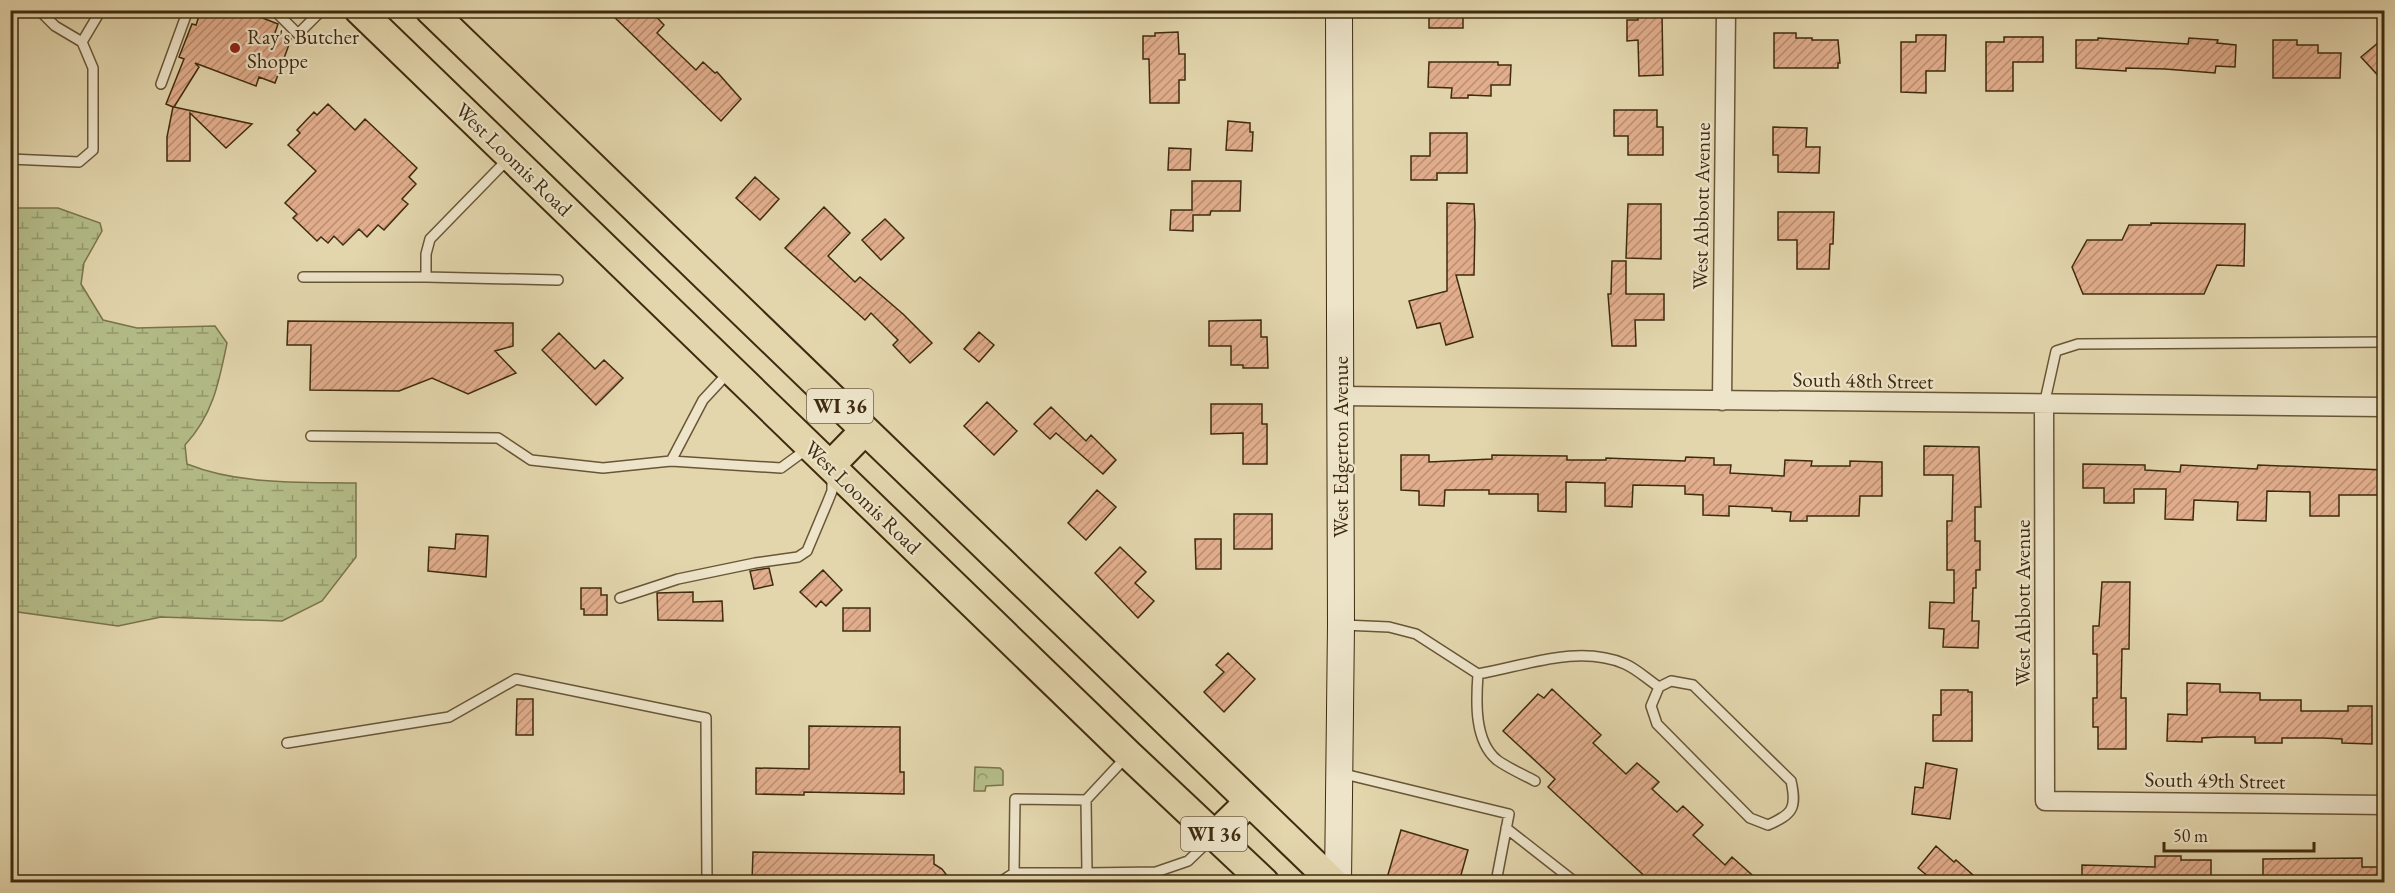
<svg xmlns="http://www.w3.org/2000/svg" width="2395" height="893" font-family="'EB Garamond',serif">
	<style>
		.wetland { fill: url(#wetland-marsh); stroke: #7a744c; stroke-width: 1.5 }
		.park { fill: url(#park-crowns); stroke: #7a744c; stroke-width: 1.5 }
		.building { fill: url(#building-hatch); stroke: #3f2b0f; stroke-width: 1.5 }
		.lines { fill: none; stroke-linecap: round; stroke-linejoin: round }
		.lane-casing { stroke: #685636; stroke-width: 12 }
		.street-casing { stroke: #685636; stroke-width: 21 }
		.secondary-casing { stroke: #3f2b0f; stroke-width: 28 }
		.primary-casing { stroke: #3f2b0f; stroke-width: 32 }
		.lane { stroke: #ede4ca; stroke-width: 9 }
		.street { stroke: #ede4ca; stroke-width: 18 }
		.secondary { stroke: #ede4ca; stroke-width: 26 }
		.primary { stroke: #e3d6ad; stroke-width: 28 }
		.poi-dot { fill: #8f2418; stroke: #ede4ca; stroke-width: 2 }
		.labels { text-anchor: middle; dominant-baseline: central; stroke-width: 4.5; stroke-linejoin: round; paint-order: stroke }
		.shield { fill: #ede4ca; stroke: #736247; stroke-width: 1.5 }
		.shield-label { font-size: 20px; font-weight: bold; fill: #3f2b0f }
		.poi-label { font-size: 21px; fill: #3f2b0f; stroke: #ede4ca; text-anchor: start }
		.street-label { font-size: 21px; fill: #3f2b0f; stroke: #ede4ca }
	</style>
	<defs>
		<pattern id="wetland-marsh" width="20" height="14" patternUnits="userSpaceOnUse" patternTransform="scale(1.5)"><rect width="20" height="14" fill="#b4bd89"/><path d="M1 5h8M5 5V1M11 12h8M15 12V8" fill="none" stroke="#949a6e"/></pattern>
		<pattern id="park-crowns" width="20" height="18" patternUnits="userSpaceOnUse" patternTransform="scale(1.5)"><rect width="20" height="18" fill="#b4bd89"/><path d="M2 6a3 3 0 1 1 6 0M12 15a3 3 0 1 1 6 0" fill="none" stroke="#949a6e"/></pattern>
		<pattern id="building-hatch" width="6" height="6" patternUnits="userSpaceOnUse" patternTransform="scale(1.5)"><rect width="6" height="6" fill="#e2ae8d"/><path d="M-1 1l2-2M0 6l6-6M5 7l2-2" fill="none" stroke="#b98e72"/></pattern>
	</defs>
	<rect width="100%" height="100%" fill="#e3d6ad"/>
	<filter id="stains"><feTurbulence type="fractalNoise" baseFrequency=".00333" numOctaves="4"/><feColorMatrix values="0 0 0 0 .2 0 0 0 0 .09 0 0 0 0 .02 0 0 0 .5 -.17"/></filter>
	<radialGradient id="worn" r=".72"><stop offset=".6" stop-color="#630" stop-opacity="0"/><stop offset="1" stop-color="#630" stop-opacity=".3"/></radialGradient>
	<!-- wetland -->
	<path class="wetland" d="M11 208H58L100 223 102 231 84 263 81 284 103 320 137 328 215 326 227 343C219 382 213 415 185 445L187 464C239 485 300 482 356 483V557L322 601 282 621 161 617 118 626 11 611Z"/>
	<!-- park -->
	<path class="park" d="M975 767 1000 768 1003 771V785L986 786 985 791H974Z"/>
	<!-- building -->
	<path class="building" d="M201 10H242L278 24 275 33 291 39 275 83 259 77 256 86 195 63 199 67 174 107 252 124 226 148 190 113V161H167V137L173 107 166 104 184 59 179 57 192 24 196 25Z
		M607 10H650L664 25 657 33 696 70 703 62 715 73 717 72 741 99 721 121Z
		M1429 10H1463V28H1429Z
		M1662 13 1663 75 1639 76 1638 40 1627 41V20H1638L1637 14Z
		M1178 32 1179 54H1185V80H1179V103H1150L1149 59H1143V36H1155V33Z
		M1774 33H1796V38H1812V40H1838L1840 63H1838V68H1774Z
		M1916 35H1946L1945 71H1926V93L1901 92V42H1916Z
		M2004 37H2043V62H2013V91H1986V42H2004Z
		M2385 37V83L2361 57Z
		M2098 38 2188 44 2189 38 2218 40 2217 43 2236 45 2235 67 2216 66 2215 73 2165 69 2126 68V71L2076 68V40H2098Z
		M2273 40H2297V45H2318V53H2341L2340 78H2273Z
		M1429 62H1498V65H1511L1510 85H1491V96L1468 95V98H1451L1452 88 1428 87Z
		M328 104 355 130 365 119 417 168 409 177 416 184 402 199 408 204 384 230 378 225 367 237 359 229 343 245 334 236 328 243 321 237 317 241 293 218 297 214 285 203 316 171 288 145 300 133 297 130 314 112 317 115Z
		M1614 110H1657V127H1663V155H1628V136H1614Z
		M1228 121 1250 123V132H1253L1252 151 1226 150Z
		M1773 127 1807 128 1806 147H1820L1819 173 1778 172V155H1773Z
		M1430 133H1467V173H1437V180H1411V156H1430Z
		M1169 148 1191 149 1190 170H1168Z
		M755 177 779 199 760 220 736 198Z
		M1192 181H1241L1240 211H1211L1210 215H1193V231L1170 230 1171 210H1192Z
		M1447 203 1474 204 1475 224 1474 275H1456L1473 337 1446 345 1440 323 1417 328 1409 301 1447 291Z
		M1628 204H1661V259L1626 258Z
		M824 207 850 233 828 256 855 282 860 277 903 314 932 343 910 363 893 345 898 340 871 313 865 320 785 248Z
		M1778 212H1834L1833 244H1830L1829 269H1797V240H1778Z
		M885 219 904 238 881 260 862 240Z
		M2151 223 2245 224 2244 266 2217 265 2204 294H2083L2072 267 2087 240H2122L2129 225H2151Z
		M1612 261H1626V294H1664V320H1635L1636 346H1612L1608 294H1611Z
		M1261 320V337H1267L1268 368H1243V365H1231V346H1209V321Z
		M288 321 513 323V346L495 351 516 373 468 394 432 378 399 391 310 390 311 345H287Z
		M979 332 994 345 979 362 964 349Z
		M559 333 595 369 604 360 623 378 596 405 542 350Z
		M987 402 1017 431 994 455 964 426Z
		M1211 404H1262V424H1267V464H1243V433L1211 434Z
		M1051 407 1086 441 1091 435 1116 460 1103 474 1056 433 1050 439 1034 424Z
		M1924 446 1979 447 1981 507H1975V541H1980V570H1976V588H1973L1972 621H1979L1978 648 1943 647 1944 629 1929 628 1930 602 1954 603V570H1947V521H1952L1953 475H1924Z
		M1401 455H1429V462L1492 459V455L1567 456V460H1606V458L1685 461 1686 457 1714 458V465H1731L1730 473 1784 476 1785 460 1812 461 1811 466H1850V461L1882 462V496H1860L1859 516H1807V521H1790L1791 512 1772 511V508L1729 506V516L1703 515V495L1685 494V486L1633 485 1632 507 1605 506V483L1566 482V512L1538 511V494H1489V490H1445L1444 506 1419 505V491L1401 490Z
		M2083 464 2145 465V470L2180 472 2181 465 2257 469 2258 465 2385 470V495H2339V516H2310V492L2267 491 2266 521 2237 520 2238 502 2194 500 2193 520 2165 519 2166 489H2134V503H2104V488H2083Z
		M1097 490 1116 507 1086 540 1068 523Z
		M1234 514H1272V549H1234Z
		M456 534 488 536 486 577 428 571 429 547 455 549Z
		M1195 539H1221V569H1196Z
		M1120 547 1146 572 1135 583 1154 601 1138 618 1095 573Z
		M769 568 773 585 754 589 750 571Z
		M823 570 842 590 826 606 821 601 816 607 800 592Z
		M2102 582H2130L2129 649H2122L2121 698H2126V749H2098V727H2093V698H2097V654H2093V626H2099Z
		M581 588H601V595H607V615H584V609H581Z
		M693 592V602L722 601 723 621 658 620 657 593Z
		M843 608H870V631H843Z
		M1228 653 1255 679 1224 712 1204 692 1224 672 1216 665Z
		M2187 683 2220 684V692L2260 693V700H2301V711H2348V706H2372V744L2342 743V739L2323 738H2282V743H2255V737H2219L2202 738V742L2167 741 2168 714 2187 715Z
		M1552 689 1601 735 1593 743 1626 774 1637 763 1659 782 1652 789 1677 812 1683 806 1703 825 1693 835 1725 865 1732 857 1760 882H1651L1548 787 1555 779 1503 731 1538 694 1544 698Z
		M1941 690H1968V692H1972V741H1933V715H1941Z
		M517 699H533V735H516Z
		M809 726 900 727V772H904V794L804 792V795L756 794V768L809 769Z
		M1926 763 1957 769 1950 819 1912 814 1915 787 1923 788Z
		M1401 830 1468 850 1459 882H1401L1387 878Z
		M1936 846 1954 862 1956 860 1981 882H1935L1918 868Z
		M753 852 934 855V864L942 869 952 882H752Z
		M2155 856H2181V860H2211V882H2082V865L2155 867Z
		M2362 858V867H2385V882H2263V859Z"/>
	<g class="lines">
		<!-- lane casing -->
		<g class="lane-casing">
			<path id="lane" d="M39 10 55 26 82 42
				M274 10 298 34 322 10
				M161 84 188 10
				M10 159 79 162 93 150V68L82 42 101 10
				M303 277H426V254L430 239 509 158
				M426 277 558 280
				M2044 405 2056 351 2078 344 2384 342
				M311 436 498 438 531 460 603 468 671 461 781 468 807 449
				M671 461 703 400 728 373
				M620 598 678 579 755 563 798 557 807 551 828 501 832 491V476
				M1344 625 1389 627 1416 634 1478 674C1525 666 1578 644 1625 664 1637 669 1648 680 1659 687L1651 706 1657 724 1750 818 1768 825C1793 814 1797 808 1791 781L1693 685 1671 681 1659 687
				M1478 674C1476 701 1474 741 1497 760 1508 768 1522 774 1535 781
				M287 743 449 717 516 679 706 718 707 882
				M1127 756 1086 800 1087 873 1156 872 1188 861 1213 837
				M1340 773 1509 814 1496 882
				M1506 828 1575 882
				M1014 873H1087
				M1000 882 1014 873 1015 799 1086 800"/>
		</g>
		<!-- street casing -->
		<g class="street-casing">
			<path id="street" d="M1340 396 2384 407
				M1722 401 1726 10
				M2044 405 2045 801 2384 805"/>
		</g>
		<!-- secondary casing -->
		<g class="secondary-casing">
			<path id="secondary" d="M1338 882 1341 625 1339 10"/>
		</g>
		<!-- primary casing -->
		<g class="primary-casing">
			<path id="primary" d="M359 10 1128 754 1264 882
				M430 10 1333 882
				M831 465 865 430
				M1215 835 1249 802"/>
		</g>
		<!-- lane -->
		<use href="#lane" class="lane"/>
		<!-- street -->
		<use href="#street" class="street"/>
		<!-- secondary -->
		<use href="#secondary" class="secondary"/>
		<!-- primary -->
		<use href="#primary" class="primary"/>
	</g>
	<!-- markers -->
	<circle class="poi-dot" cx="235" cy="48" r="6"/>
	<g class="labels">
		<!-- shield labels -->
		<g class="shield">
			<rect x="807" y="389" width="66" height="34" rx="4.5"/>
			<rect x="1181" y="817" width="66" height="34" rx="4.5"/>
		</g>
		<g class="shield-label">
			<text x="840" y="406">WI 36</text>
			<text x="1214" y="834">WI 36</text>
		</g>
		<!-- poi labels -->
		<g class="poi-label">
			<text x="247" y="36">Ray's Butcher<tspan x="247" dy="24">Shoppe</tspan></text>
		</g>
		<!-- street labels -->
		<g class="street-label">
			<text transform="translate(514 159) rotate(44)">West Loomis Road</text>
			<text transform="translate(1701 206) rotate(-89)">West Abbott Avenue</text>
			<text transform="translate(1863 380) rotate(1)">South 48th Street</text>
			<text transform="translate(1340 447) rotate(-90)">West Edgerton Avenue</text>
			<text transform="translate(863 497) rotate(44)">West Loomis Road</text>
			<text transform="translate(2022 603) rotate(-90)">West Abbott Avenue</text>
			<text transform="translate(2215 780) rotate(1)">South 49th Street</text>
		</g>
	</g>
	<!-- margin -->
	<rect width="2395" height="893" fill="none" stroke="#e3d6ad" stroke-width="36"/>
	<rect x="12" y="12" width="2371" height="869" fill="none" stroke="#3f2b0f" stroke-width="3"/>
	<rect x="18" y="18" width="2359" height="857" fill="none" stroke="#3f2b0f" stroke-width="1.5"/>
	<!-- scale -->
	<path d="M2164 842v9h150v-9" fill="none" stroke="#3f2b0f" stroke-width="3"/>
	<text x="2173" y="842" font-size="18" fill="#3f2b0f" stroke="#ede4ca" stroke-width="4.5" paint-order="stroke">50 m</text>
	<rect width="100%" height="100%" filter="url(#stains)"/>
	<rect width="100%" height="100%" fill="url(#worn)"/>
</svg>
